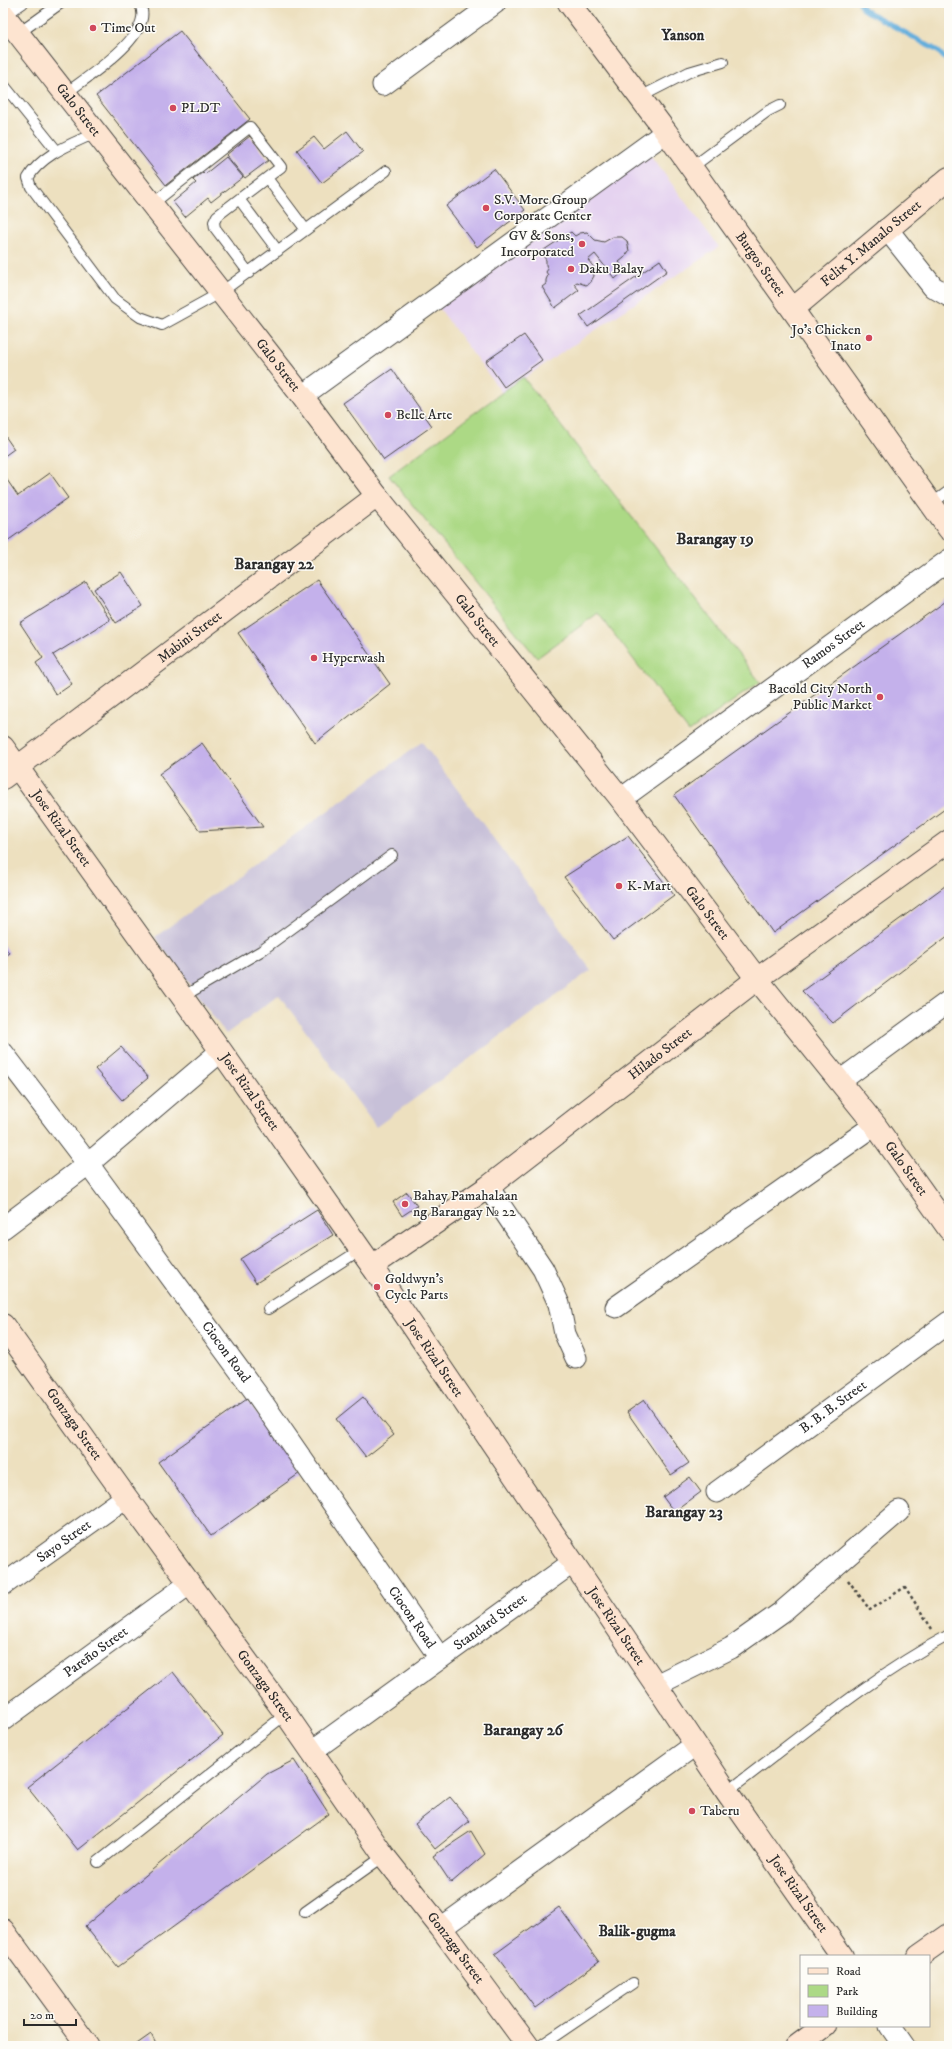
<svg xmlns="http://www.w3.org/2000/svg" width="952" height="2049" font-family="'IM FELL DW Pica',serif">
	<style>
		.built { fill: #e5d3f0 }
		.industrial { fill: #c7c0d8 }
		.green { fill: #acd985; stroke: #6c8258 }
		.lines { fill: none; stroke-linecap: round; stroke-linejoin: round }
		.stream { stroke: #64aedc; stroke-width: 5 }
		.building { fill: #c4b1eb }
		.lane-casing { stroke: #484641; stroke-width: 12 }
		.street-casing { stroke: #484641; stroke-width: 23 }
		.secondary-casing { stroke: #484641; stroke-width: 24 }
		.path { stroke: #484641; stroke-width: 2.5; stroke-dasharray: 3 3; stroke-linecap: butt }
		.lane { stroke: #fff; stroke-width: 10 }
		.street { stroke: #fff; stroke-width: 21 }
		.secondary { stroke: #fde4d0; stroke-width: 22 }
		.poi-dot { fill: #d1495b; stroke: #fdfcf7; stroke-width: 1.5 }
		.labels { text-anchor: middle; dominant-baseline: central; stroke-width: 3; stroke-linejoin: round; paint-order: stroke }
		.poi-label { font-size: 14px; fill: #2b2b2b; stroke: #fdfcf7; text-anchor: start }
		.street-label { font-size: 14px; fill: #2b2b2b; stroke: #fdfcf7 }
		.neighbourhood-label { font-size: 15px; font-weight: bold; fill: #2b2b2b; stroke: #fdfcf7 }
		.quarter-label { font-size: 16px; font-weight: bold; fill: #2b2b2b; stroke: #fdfcf7 }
	</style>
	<rect width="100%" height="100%" fill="#fdfcf7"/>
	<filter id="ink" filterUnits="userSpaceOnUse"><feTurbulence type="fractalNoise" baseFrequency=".025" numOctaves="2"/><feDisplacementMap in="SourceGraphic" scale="8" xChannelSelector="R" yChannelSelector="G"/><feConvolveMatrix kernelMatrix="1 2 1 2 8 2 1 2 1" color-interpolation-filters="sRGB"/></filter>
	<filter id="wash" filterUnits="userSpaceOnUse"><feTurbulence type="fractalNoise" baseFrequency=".012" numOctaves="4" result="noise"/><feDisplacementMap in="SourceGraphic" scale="16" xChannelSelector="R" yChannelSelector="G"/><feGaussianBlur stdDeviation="0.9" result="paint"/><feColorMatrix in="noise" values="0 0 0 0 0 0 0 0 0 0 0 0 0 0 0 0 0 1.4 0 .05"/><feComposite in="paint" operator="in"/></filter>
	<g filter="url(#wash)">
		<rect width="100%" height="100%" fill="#ede0bf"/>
		<!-- built -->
		<path class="built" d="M648 152 719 247 502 393 437 305Z"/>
		<!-- industrial -->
		<path class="industrial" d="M422 742 591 970 376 1127 279 995 226 1034 155 937Z"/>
		<!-- green -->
		<path class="green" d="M523 377 760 682 689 732 598 613 537 658 389 476Z"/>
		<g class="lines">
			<!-- stream -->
			<path class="stream" d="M860 3 863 9 938 51 949 63"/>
		</g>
		<g id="blocks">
			<!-- building -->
			<path class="building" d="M180 31 250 119 166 185 96 96Z
				M347 131 363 152 322 183 297 150 314 137 324 149Z
				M250 136 269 160 245 178 226 155Z
				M226 157 243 177 211 202 208 198 185 217 173 202 196 183 193 180 203 172 205 174Z
				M494 169 525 210 477 247 446 206Z
				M571 232 575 236 580 233 587 232 595 240 604 242 613 237H622L627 241 629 251 624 258 619 262 625 270 615 279 595 254 588 260 596 270 593 271 594 276 590 283 586 285 577 282 574 284 579 290 555 308 542 287 546 284V280L548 275 546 272 548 269 546 265V260L541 252Z
				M660 260 667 271 588 327 580 316Z
				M524 335 542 360 504 387 486 361Z
				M392 369 432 426 384 460 343 403Z
				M3 433 14 449 3 457Z
				M50 473 68 498 3 544V474L18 496Z
				M121 572 143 606 116 623 94 589Z
				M317 580 390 684 315 743 238 633Z
				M86 582 110 620 53 655 72 684 56 695 36 663 43 658 20 623Z
				M949 599V806L773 933 674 795Z
				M202 743 263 827 200 831 159 774Z
				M628 836 674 895 613 940 564 877Z
				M949 883V935L833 1023 802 991Z
				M3 945 9 953 3 957Z
				M121 1047 148 1078 122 1100 95 1069Z
				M407 1192 417 1206 402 1216 393 1202Z
				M317 1210 333 1235 256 1283 240 1259Z
				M363 1397 394 1435 366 1457 336 1419Z
				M247 1399 300 1473 211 1536 158 1462Z
				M644 1400 689 1463 671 1475 627 1412Z
				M690 1477 701 1492 674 1512 663 1497Z
				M173 1672 223 1735 78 1850 27 1787Z
				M294 1760 329 1814 118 1967 85 1926 267 1774Z
				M450 1797 470 1821 435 1849 415 1824Z
				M471 1831 485 1854 451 1883 433 1856Z
				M559 1907 599 1962 535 2008 495 1954Z
				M151 2034 157 2046H134Z"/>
		</g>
	</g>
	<g filter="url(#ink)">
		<use href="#blocks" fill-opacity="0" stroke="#484641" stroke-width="1"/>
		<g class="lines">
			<!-- lane casing -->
			<g class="lane-casing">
				<path id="lane" d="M4 16 23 3
					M19 33 61 3
					M3 84 57 151
					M65 94C85 78 159 33 139 3
					M640 97 689 72 723 62
					M95 133C72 144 42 154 28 178L31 187 115 299 140 317 162 325 220 293 386 171
					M691 168 768 111 780 105
					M267 178 306 230
					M239 199 278 251
					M151 205 250 127 281 167 217 216 214 222 215 228 249 273
					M931 504 949 491
					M182 997 261 951 392 855
					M268 1309 360 1250
					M727 1792C799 1738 869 1678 949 1635
					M98 1862 286 1714
					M305 1912 384 1856
					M540 2046 633 1983"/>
			</g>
			<!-- street casing -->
			<g class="street-casing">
				<g id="street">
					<path d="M383 85 495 3"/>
					<path d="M887 229 933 287 949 296"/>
					<path d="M302 396 666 132"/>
					<path id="s1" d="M621 799 949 560"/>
					<path id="s2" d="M3 1053 88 1164 256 1393 440 1658"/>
					<path d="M840 1081 949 1001"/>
					<path d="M488 1187 543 1269 559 1304 565 1334 576 1358"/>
					<path d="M3 1228 88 1164 221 1051"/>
					<path d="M616 1307 875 1125"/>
					<path id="s3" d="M717 1492 949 1322"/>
					<path id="s4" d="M3 1585 126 1497"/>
					<path d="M656 1685 731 1648 782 1612 899 1511"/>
					<path id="s5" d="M3 1720 189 1584"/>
					<path id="s6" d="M312 1751 572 1563"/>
					<path d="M441 1928 695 1745"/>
					<path d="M890 2026 904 2046"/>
				</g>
			</g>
			<!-- secondary casing -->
			<g class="secondary-casing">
				<g id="secondary">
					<path id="s7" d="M569 3 666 132 949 529"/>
					<path id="s8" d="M3 14 302 396 377 496 621 799 757 979 875 1125 949 1229"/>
					<path id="s9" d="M793 309 949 178"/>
					<path id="s10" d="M3 747 221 1051 372 1266 656 1685 727 1792 842 1956"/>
					<path id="s11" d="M3 778 377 496"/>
					<path id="s12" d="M372 1266 488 1187 757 979 949 841"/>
					<path id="s13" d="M3 1325 126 1497 286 1714 384 1856 441 1928 528 2046"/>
					<path d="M3 1930 88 2046"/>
					<path d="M919 1956 949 1935"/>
					<path d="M797 2046 824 2026"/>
				</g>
			</g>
			<!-- path -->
			<path class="path" d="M848 1580 870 1610 905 1587 932 1629"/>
			<!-- lane -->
			<use href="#lane" class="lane"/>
			<!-- street -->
			<use href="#street" class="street"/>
			<!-- secondary -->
			<use href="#secondary" class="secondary"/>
		</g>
	</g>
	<!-- markers -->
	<g class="poi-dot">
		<circle cx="93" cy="28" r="4"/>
		<circle cx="173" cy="108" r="4"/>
		<circle cx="486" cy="208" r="4"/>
		<circle cx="582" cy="244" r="4"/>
		<circle cx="571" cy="269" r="4"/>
		<circle cx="869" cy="338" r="4"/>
		<circle cx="388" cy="415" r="4"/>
		<circle cx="314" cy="658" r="4"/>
		<circle cx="880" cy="697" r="4"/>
		<circle cx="619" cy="886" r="4"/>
		<circle cx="405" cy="1204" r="4"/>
		<circle cx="377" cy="1287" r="4"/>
		<circle cx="692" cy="1811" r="4"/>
	</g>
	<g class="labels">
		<!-- poi labels -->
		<g class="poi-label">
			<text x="101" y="28">Time Out</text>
			<text x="181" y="108">PLDT</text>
			<text x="494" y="200">S.V. More Group<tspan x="494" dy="16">Corporate Center</tspan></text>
			<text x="574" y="236" text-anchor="end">GV &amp; Sons,<tspan x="574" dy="16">Incorporated</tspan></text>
			<text x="579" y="269">Daku Balay</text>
			<text x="861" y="330" text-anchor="end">Jo's Chicken<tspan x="861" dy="16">Inato</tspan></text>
			<text x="396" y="415">Belle Arte</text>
			<text x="322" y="658">Hyperwash</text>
			<text x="872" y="689" text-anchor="end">Bacold City North<tspan x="872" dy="16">Public Market</tspan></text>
			<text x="627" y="886">K-Mart</text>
			<text x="413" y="1196">Bahay Pamahalaan<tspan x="413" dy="16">ng Barangay № 22</tspan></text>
			<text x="385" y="1279">Goldwyn's<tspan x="385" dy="16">Cycle Parts</tspan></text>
			<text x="700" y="1811">Taberu</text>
		</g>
		<!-- street labels -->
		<g class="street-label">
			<text stroke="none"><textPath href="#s8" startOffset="122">Galo Street</textPath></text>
			<text stroke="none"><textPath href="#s9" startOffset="102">Felix Y. Manalo Street</textPath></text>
			<text stroke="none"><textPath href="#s7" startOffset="324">Burgos Street</textPath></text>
			<text stroke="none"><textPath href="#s8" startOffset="446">Galo Street</textPath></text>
			<text stroke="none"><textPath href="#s8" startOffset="770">Galo Street</textPath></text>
			<text stroke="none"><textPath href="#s11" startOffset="234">Mabini Street</textPath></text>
			<text stroke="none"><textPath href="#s1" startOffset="263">Ramos Street</textPath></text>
			<text stroke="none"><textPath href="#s10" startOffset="100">Jose Rizal Street</textPath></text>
			<text stroke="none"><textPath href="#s8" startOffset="1142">Galo Street</textPath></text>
			<text stroke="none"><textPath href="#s12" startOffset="358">Hilado Street</textPath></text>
			<text stroke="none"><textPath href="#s10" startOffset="424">Jose Rizal Street</textPath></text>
			<text stroke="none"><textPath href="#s8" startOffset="1466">Galo Street</textPath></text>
			<text stroke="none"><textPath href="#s2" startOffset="373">Ciocon Road</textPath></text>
			<text stroke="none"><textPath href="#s10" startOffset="748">Jose Rizal Street</textPath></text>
			<text stroke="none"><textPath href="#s3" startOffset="144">B. B. B. Street</textPath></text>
			<text stroke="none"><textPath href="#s13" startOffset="122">Gonzaga Street</textPath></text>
			<text stroke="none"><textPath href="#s4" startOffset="75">Sayo Street</textPath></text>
			<text stroke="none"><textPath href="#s2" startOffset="697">Ciocon Road</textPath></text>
			<text stroke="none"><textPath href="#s6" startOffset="220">Standard Street</textPath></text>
			<text stroke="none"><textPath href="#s10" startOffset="1072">Jose Rizal Street</textPath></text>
			<text stroke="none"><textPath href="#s5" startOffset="115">Pareño Street</textPath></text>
			<text stroke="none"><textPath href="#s13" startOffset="446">Gonzaga Street</textPath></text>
			<text stroke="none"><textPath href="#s10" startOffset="1396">Jose Rizal Street</textPath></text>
			<text stroke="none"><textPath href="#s13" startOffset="770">Gonzaga Street</textPath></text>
		</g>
		<!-- neighbourhood labels -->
		<g class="neighbourhood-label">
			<text x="683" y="35">Yanson</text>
			<text x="637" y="1931">Balik-gugma</text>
		</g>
		<!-- quarter labels -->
		<g class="quarter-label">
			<text x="715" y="539">Barangay 19</text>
			<text x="274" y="564">Barangay 22</text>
			<text x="684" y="1512">Barangay 23</text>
			<text x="523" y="1730">Barangay 26</text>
		</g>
	</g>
	<!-- margin -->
	<rect width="952" height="2049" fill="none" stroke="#fdfcf7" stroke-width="16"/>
	<!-- legend -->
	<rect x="800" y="1955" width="130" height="72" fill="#fdfcf7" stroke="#a9a8a5"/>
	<rect x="808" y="1968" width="20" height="6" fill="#fde4d0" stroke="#a9a8a5"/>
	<text x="836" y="1975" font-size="12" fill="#2b2b2b">Road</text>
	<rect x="808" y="1985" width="20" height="12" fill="#acd985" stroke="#a9a8a5"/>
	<text x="836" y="1995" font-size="12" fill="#2b2b2b">Park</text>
	<rect x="808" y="2005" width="20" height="12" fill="#c4b1eb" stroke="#a9a8a5"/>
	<text x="836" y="2015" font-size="12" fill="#2b2b2b">Building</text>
	<!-- scale -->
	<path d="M24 2019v6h52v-6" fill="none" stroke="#2b2b2b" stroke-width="2"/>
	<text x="30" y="2019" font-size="12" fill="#2b2b2b" stroke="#fdfcf7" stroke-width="3" paint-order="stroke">20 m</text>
</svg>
